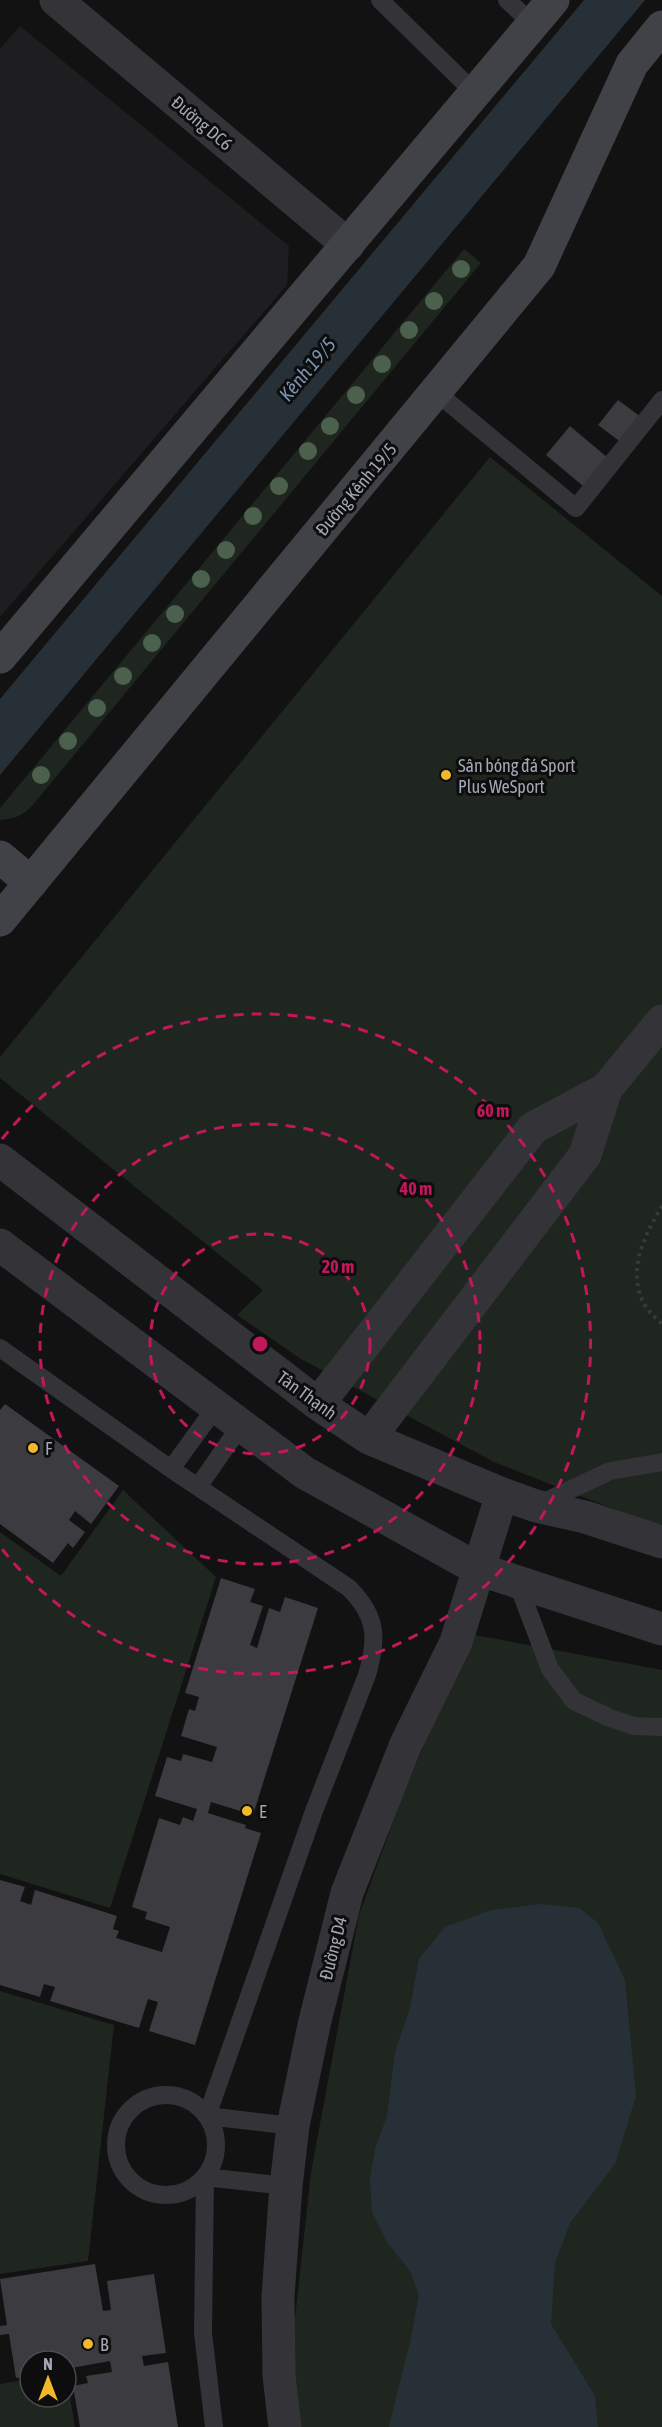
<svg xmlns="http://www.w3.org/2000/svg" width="662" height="2427" font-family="'Asap Condensed',sans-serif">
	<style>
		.built { fill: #1e1e20 }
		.green { fill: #1e261f }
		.water { fill: #283037 }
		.building { fill: #3c3c40 }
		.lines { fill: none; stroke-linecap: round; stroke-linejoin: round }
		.path { stroke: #393a3f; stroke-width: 4; stroke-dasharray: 3 4.5; stroke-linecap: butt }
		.lane { stroke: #333338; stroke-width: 18 }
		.street { stroke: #333338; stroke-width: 33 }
		.secondary { stroke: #414248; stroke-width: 33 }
		.tree { fill: #4b604d }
		.ring { fill: none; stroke: #c2185b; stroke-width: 3; stroke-dasharray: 10 8 }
		.poi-dot { fill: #f3b72a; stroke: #0d0d0e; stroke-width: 2 }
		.labels { text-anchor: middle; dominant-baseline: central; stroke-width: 6; stroke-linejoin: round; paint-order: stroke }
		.street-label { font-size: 18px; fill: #a3a7b4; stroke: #0d0d0e }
		.poi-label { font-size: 18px; fill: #a3a7b4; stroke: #0d0d0e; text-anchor: start }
		.water-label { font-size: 20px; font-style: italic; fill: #7994b0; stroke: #0d0d0e }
		.centre { fill: #c2185b; stroke: #0d0d0e; stroke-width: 3 }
		.ring-label { font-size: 18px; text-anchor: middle; font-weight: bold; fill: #c2185b; stroke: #0d0d0e; stroke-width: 6; stroke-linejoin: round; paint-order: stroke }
	</style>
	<rect width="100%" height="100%" fill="#121213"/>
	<!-- built -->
	<path class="built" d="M20 26 289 246 287 285 0 617V49Z"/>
	<!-- green -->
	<path class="green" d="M464 249 481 263 32 806C22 816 14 819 0 820V808Z
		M490 457 662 596V1524L642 1520 494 1462 301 1359 237 1315 263 1290 0 1078V1057Z
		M123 1490 216 1577 110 1908 0 1874V1532L61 1576Z
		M475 1635 662 1670V2427H291L295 2318 311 2172 359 1915 400 1803 447 1689Z
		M0 1991 114 2025 88 2261 0 2274Z
		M66 2373 75 2427H0V2384L30 2379V2397H66Z"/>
	<!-- water -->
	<path class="water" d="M584 0H645L0 775V699Z
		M540 1904 579 1908 598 1923 625 1980 636 2096 615 2164 570 2223 555 2263 551 2324 595 2396 598 2427H389L410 2343 419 2295 410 2271 387 2242 372 2212 370 2178 376 2145 387 2117 395 2052 410 2008 419 1959 445 1927 491 1910Z"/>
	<!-- building -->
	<path class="building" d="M618 400 641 417 622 443 598 425Z
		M570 426 608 458 583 486 546 455Z
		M5 1404 119 1486 91 1524 75 1511 69 1520 85 1532 73 1548 68 1543 53 1563 0 1524V1410Z
		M221 1578 255 1589 250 1602 263 1606 250 1645 257 1648 269 1608 280 1612 285 1597 318 1608 253 1815 211 1802 208 1813 246 1825 245 1828 261 1833 195 2045 149 2031 158 2002 148 1999 139 2028 50 2001 55 1987 44 1984 40 1997 0 1985V1880L25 1887 20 1901 31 1905 35 1890 117 1916 113 1929 119 1931 116 1938 162 1952 170 1927 145 1919 147 1912 132 1907 159 1818 180 1825 183 1817 193 1821 197 1809 155 1796 167 1757 181 1761 183 1754 212 1762 217 1747 181 1736 189 1709 195 1711 199 1697 185 1693Z
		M95 2264 103 2311 111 2310 107 2281 154 2274 166 2353 142 2356 144 2366 168 2362 178 2427H80L73 2386 88 2383 86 2376 112 2372 110 2361 66 2369V2361L61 2360 30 2361V2376L16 2378 9 2334 0 2335V2326L7 2325 0 2279Z"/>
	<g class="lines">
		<!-- path -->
		<path class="path" d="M662 1206C644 1236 625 1273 646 1307 650 1313 657 1319 662 1324"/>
		<!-- lane -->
		<path class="lane" d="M380 0 475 93
			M507 0 533 24
			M436 392 576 508 662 400
			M0 1348 171 1469 349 1588C377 1616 378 1638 367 1675L314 1811 207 2116 293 2126
			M171 1469 216 1407
			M198 1487 241 1425
			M540 1504 610 1471 662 1462
			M517 1582 550 1669 574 1701 610 1718 634 1726 662 1727
			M116 2145a50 50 0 1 1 100 0a50 50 0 1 1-100 0Z
			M214 2427 203 2333 205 2177 286 2186"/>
		<!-- street -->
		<path class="street" d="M56 0 348 245
			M0 1160 318 1404 369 1438 502 1494 536 1506 585 1517 662 1542
			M0 1245 305 1473 478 1569 662 1629
			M318 1404 533 1128 606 1089
			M369 1438 585 1155 606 1089 662 1021
			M285 2427 279 2376 278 2296 286 2186 293 2126 314 2025 347 1893 406 1744 456 1642 502 1494"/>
		<!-- secondary -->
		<path class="secondary" d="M0 657 553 0
			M0 857 31 883
			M0 920 539 266 632 64 662 27"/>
	</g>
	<!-- trees -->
	<g class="tree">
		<circle cx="461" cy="269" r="9"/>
		<circle cx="434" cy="301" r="9"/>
		<circle cx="409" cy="330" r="9"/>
		<circle cx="382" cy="364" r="9"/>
		<circle cx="356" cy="395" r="9"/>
		<circle cx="330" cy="426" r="9"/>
		<circle cx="308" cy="451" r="9"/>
		<circle cx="279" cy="486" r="9"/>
		<circle cx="253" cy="516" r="9"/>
		<circle cx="226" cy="550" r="9"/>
		<circle cx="201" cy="579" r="9"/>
		<circle cx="175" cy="614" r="9"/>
		<circle cx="152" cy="643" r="9"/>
		<circle cx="123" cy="676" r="9"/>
		<circle cx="97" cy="708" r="9"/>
		<circle cx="68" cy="741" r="9"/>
		<circle cx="41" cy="775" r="9"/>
	</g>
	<!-- distance rings -->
	<g class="ring">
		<circle cx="260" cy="1344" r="110"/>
		<circle cx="260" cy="1344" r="220"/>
		<path d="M2 1139A330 330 0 1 1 2 1549"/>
	</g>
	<!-- markers -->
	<g class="poi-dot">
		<circle cx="446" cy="775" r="6"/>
		<circle cx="33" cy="1448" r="6"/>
		<circle cx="247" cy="1811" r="6"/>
		<circle cx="88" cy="2344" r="6"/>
	</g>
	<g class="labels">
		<!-- street labels -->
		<g class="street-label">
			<text transform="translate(202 123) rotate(40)">Đường DC6</text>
			<text transform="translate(356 489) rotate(-50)">Đường Kênh 19/5</text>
			<text transform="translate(307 1395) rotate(36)">Tân Thạnh</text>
			<text transform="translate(333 1948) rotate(-76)">Đường D4</text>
		</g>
		<!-- poi labels -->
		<g class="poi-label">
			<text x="458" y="765">Sân bóng đá Sport<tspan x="458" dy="21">Plus WeSport</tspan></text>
			<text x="45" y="1448">F</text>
			<text x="259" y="1811">E</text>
			<text x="100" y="2344">B</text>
		</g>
		<!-- water labels -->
		<g class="water-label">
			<text transform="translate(307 369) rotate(-50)">Kênh 19/5</text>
		</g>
	</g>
	<circle cx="260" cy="1344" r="9" class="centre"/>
	<g class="ring-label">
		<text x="493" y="1117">60 m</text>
		<text x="416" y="1195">40 m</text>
		<text x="338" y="1273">20 m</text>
	</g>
	<!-- north arrow -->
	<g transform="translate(48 2379)"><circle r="28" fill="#0d0d0e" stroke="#494b50" stroke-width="1.5"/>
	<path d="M0-4.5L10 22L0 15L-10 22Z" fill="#f3b72a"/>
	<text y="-9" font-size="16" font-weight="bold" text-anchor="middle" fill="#a3a7b4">N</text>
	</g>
</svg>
